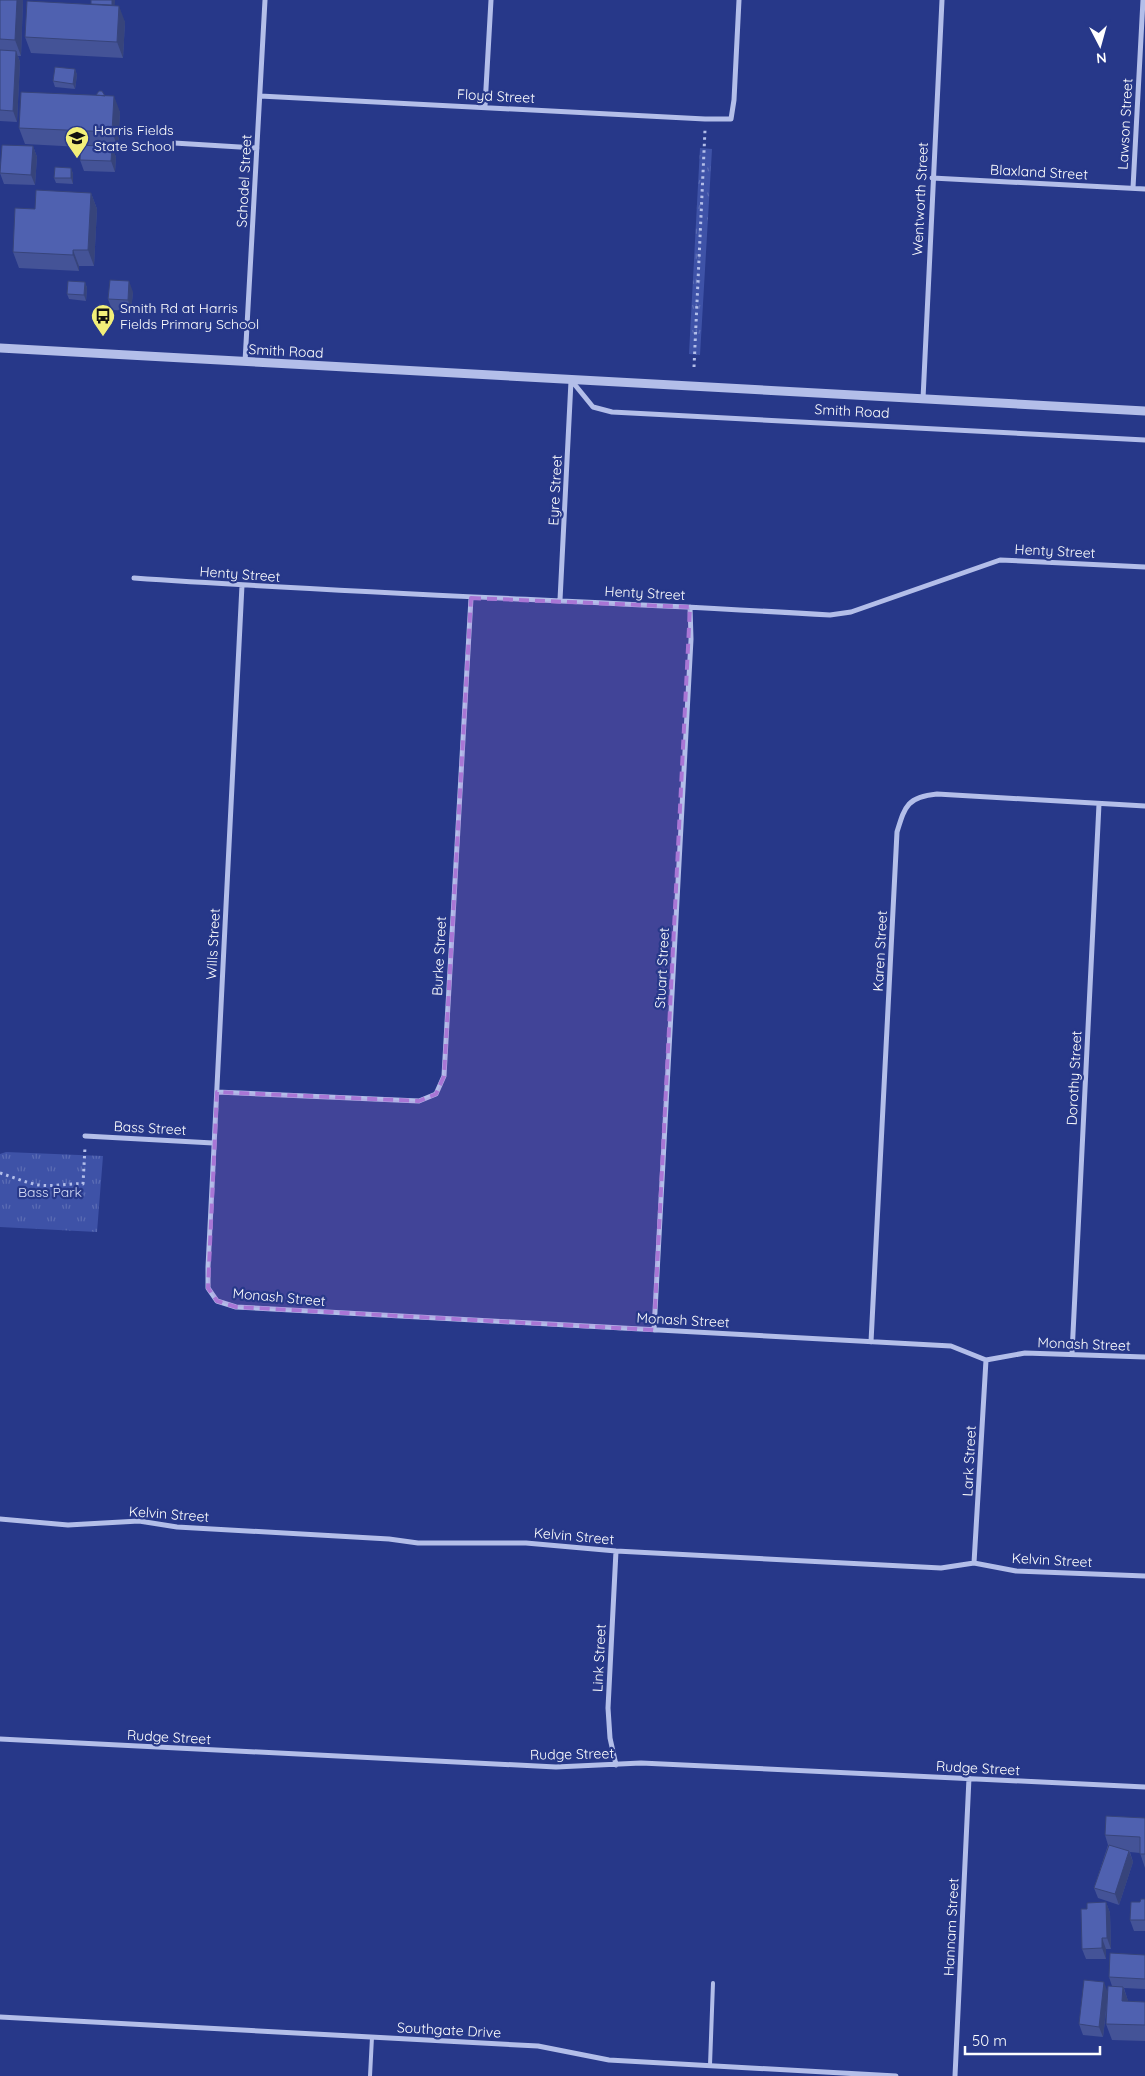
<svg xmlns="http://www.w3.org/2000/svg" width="1145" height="2076" font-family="Quicksand,sans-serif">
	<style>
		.grass { fill: url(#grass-tufts) }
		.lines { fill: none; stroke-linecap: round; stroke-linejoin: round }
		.path { stroke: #b3bee9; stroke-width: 3; stroke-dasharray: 2.5 4; stroke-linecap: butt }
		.service { stroke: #b3bee9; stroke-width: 4 }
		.minor { stroke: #b3bee9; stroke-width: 5 }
		.tertiary { stroke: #b3bee9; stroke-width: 9 }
		.wall { fill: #445397 }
		.shaded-wall { fill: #37447b }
		.building { fill: #4f61b0; stroke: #37447b }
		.marked { fill: #a976d5; fill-opacity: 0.2; stroke: #a976d5; stroke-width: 4; stroke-dasharray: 10 6; stroke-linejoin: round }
		.labels { text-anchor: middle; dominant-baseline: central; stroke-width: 4.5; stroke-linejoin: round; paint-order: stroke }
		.street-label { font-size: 14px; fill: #fff; stroke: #273889 }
		.poi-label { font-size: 14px; fill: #fff; stroke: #273889; text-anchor: start }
		.park-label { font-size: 14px; fill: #d7ddf7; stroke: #273889 }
	</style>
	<defs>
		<pattern id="grass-tufts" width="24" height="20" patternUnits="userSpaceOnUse" patternTransform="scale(1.25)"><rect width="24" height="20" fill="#3e52a7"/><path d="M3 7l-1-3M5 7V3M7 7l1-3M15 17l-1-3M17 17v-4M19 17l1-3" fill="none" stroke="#5b6cb4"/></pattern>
	</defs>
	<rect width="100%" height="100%" fill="#273889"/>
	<!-- grass -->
	<path class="grass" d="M700 148 712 149 700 355 689 354Z
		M6 1152 103 1156 97 1232 0 1227V1154Z"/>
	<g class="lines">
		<!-- path -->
		<path class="path" d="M694 367 705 130
			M0 1173C13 1177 26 1183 39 1185 53 1187 68 1183 83 1184L85 1147"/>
		<!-- service -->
		<path class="service" d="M710 2065 713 1983
			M370 2076 372 2037"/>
		<!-- minor -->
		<path class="minor" d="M260 96 705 119H731L734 100 739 0
			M485 106 491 0
			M174 143 257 148
			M932 178 1145 189
			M1133 188 1143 0
			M245 362 265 0
			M571 380 593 407 612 412 1145 440
			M923 399 942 0
			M134 578C366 594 598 601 830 615L851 612 1000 560 1145 567
			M242 585 208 1267V1288L217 1301 236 1307 951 1346 986 1360 1025 1353 1145 1357
			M560 600 571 381
			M217 1092 419 1101 436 1094 444 1076 471 598
			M85 1136 213 1143
			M654 1330 691 639 690 607
			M871 1342 897 832C905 806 907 797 937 794L1145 806
			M1072 1354 1099 804
			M0 1519 68 1525 139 1521 177 1527 389 1539 418 1543H526L616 1551 941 1568 974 1563 1016 1571 1145 1576
			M616 1551 608 1708 610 1738 616 1765
			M974 1563 986 1360
			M0 1739 556 1767 641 1763 1145 1787
			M0 2017 538 2046 609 2060 896 2076
			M955 2076 969 1778"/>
		<!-- tertiary -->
		<path class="tertiary" d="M0 348 1145 411"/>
	</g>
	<!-- wall -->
	<path class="wall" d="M0 0H23L21 56H18L20 62 17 122 0 121Z
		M115 0 114 5 125 22 123 58 31 53 25 37 91 4Z
		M75 69 77 75 75 89 55 87 53 81Z
		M106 96 120 112 118 148H112L116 157 115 172 84 171 80 160 81 147 25 144 19 128Z
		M33 146 37 157 35 185 4 184 0 173Z
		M71 168 73 174V184L56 183 54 178Z
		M91 193 97 209 94 266H79V271L19 268 13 252 35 209Z
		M85 282 87 288 86 301 69 299 67 294Z
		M133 292 131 311 112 310 108 299Z
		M1145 1818V1868L1140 1853 1130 1852 1133 1862 1119 1905 1098 1898 1094 1888 1108 1845 1105 1835Z
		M1145 1899V1931H1134L1130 1920 1140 1902Z
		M1106 1902 1110 1913 1111 1949H1106V1959H1086L1082 1949 1087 1909Z
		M1145 1955V1989L1124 1988 1128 2001 1145 2002V2041L1112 2040 1106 2024 1107 2005 1103 2037 1083 2035 1079 2024 1112 1986 1109 1977Z"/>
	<!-- shaded-wall -->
	<path class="shaded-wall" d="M17 0H23L21 56 15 40Z
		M112 0H115L114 15 112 10Z
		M119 6 125 22 123 58 117 42Z
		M16 51 20 62 17 122 13 111Z
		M75 69 77 75 75 89 73 84Z
		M114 96 120 112 118 148 112 132Z
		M33 146 37 157 35 185 31 175Z
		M112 147 116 157 115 172 111 161Z
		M71 168 73 174V184L71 178Z
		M91 193 97 209 94 266 88 250Z
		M73 250 79 266V271L73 255Z
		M129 281 133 292 131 311 128 300Z
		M85 282 87 288 86 301 84 295Z
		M1129 1851 1133 1862 1119 1905 1115 1894Z
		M1106 1902 1110 1913 1111 1949 1107 1938Z
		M1102 1938 1106 1949V1959L1102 1948Z
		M1104 1982 1108 1993 1103 2037 1099 2027Z
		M1123 1987 1129 2003 1122 2001Z"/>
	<!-- building -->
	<path class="building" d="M0 0H17L15 40 0 39Z
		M91 0H112V5L91 4Z
		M27 1 119 6 117 42 25 37Z
		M0 50 16 51 13 111 0 110Z
		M55 67 75 69 73 84 53 81Z
		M99 91H102L105 96 96 95Z
		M21 92 114 96 112 132 19 128Z
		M2 145 33 146 31 175 0 173Z
		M81 145 112 147 111 161 80 160Z
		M55 167 71 168V178H54Z
		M36 190 91 193 88 250H73V255L13 252 15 208 35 209Z
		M110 280 129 281 128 300 108 299Z
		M68 281 85 282 84 295 67 294Z
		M1106 1816 1145 1818V1854H1140V1837L1105 1835Z
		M1109 1845 1129 1851 1115 1894 1094 1888Z
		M1141 1899H1145V1920H1130L1131 1902H1140Z
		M1106 1902 1107 1938H1102V1948L1082 1949 1081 1909H1087V1903Z
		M1110 1953 1145 1955V1979L1109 1977Z
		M1084 1980 1104 1982 1099 2027 1079 2024Z
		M1108 1986 1123 1987 1122 2001 1145 2002V2025L1106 2024Z"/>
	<!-- marked area -->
	<path class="marked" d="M471 598 690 607 654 1330 236 1307 217 1301 208 1288 217 1092 419 1101 436 1094 444 1076Z"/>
	<!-- icons -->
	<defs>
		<g id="school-pin" transform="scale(1.25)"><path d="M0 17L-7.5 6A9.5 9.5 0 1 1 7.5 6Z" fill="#f2ef79" stroke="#273889"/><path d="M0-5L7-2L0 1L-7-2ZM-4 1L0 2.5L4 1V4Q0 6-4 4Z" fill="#111"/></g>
		<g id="bus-pin" transform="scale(1.25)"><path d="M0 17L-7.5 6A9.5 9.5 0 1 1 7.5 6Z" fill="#f2ef79" stroke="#273889"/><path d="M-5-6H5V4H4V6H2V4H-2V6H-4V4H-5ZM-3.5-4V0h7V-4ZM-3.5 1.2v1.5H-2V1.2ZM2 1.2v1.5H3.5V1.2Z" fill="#111"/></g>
	</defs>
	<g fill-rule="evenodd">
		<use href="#school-pin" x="77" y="138"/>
		<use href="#bus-pin" x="103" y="316"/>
	</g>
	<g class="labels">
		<!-- street labels -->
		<g class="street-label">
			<text transform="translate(496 96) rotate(3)">Floyd Street</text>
			<text transform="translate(1125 124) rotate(-87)">Lawson Street</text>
			<text transform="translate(1039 172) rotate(3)">Blaxland Street</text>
			<text transform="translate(244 181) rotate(-87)">Schodel Street</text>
			<text transform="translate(920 199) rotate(-87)">Wentworth Street</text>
			<text transform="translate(286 351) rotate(3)">Smith Road</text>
			<text transform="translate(852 411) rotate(3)">Smith Road</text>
			<text transform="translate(555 490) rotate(-87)">Eyre Street</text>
			<text transform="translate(1055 551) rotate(3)">Henty Street</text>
			<text transform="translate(240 574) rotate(4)">Henty Street</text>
			<text transform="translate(645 593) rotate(3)">Henty Street</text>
			<text transform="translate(213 944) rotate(-87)">Wills Street</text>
			<text transform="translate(880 951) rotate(-87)">Karen Street</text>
			<text transform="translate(439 956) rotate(-87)">Burke Street</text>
			<text transform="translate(662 968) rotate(-87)">Stuart Street</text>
			<text transform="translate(1074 1078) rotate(-87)">Dorothy Street</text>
			<text transform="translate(150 1128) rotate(3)">Bass Street</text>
			<text transform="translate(279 1297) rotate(5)">Monash Street</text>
			<text transform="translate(683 1320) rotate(3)">Monash Street</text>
			<text transform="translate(1084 1344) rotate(2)">Monash Street</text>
			<text transform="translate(969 1461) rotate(-87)">Lark Street</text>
			<text transform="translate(169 1514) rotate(4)">Kelvin Street</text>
			<text transform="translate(574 1536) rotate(5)">Kelvin Street</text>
			<text transform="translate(1052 1560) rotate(3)">Kelvin Street</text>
			<text transform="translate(599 1658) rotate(-87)">Link Street</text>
			<text transform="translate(169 1737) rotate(3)">Rudge Street</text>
			<text transform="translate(572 1754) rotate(-1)">Rudge Street</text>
			<text transform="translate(978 1768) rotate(3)">Rudge Street</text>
			<text transform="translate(951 1927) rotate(-87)">Hannam Street</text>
			<text transform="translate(449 2030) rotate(3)">Southgate Drive</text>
		</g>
		<!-- poi labels -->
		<g class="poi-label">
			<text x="94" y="130">Harris Fields<tspan x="94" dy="16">State School</tspan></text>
			<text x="120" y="308">Smith Rd at Harris<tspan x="120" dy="16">Fields Primary School</tspan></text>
		</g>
		<!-- park labels -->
		<g class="park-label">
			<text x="50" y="1192">Bass Park</text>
		</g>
	</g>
	<!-- north arrow -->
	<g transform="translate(1100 45) rotate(174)" stroke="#273889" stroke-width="4" paint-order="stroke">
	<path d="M0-4L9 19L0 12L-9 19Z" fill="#ffffff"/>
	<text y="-8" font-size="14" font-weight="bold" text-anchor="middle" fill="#ffffff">N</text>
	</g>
	<!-- scale -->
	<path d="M965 2046v8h135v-8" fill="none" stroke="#ffffff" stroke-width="2.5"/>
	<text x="972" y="2046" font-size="15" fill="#ffffff" stroke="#273889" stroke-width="4" paint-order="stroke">50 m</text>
</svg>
